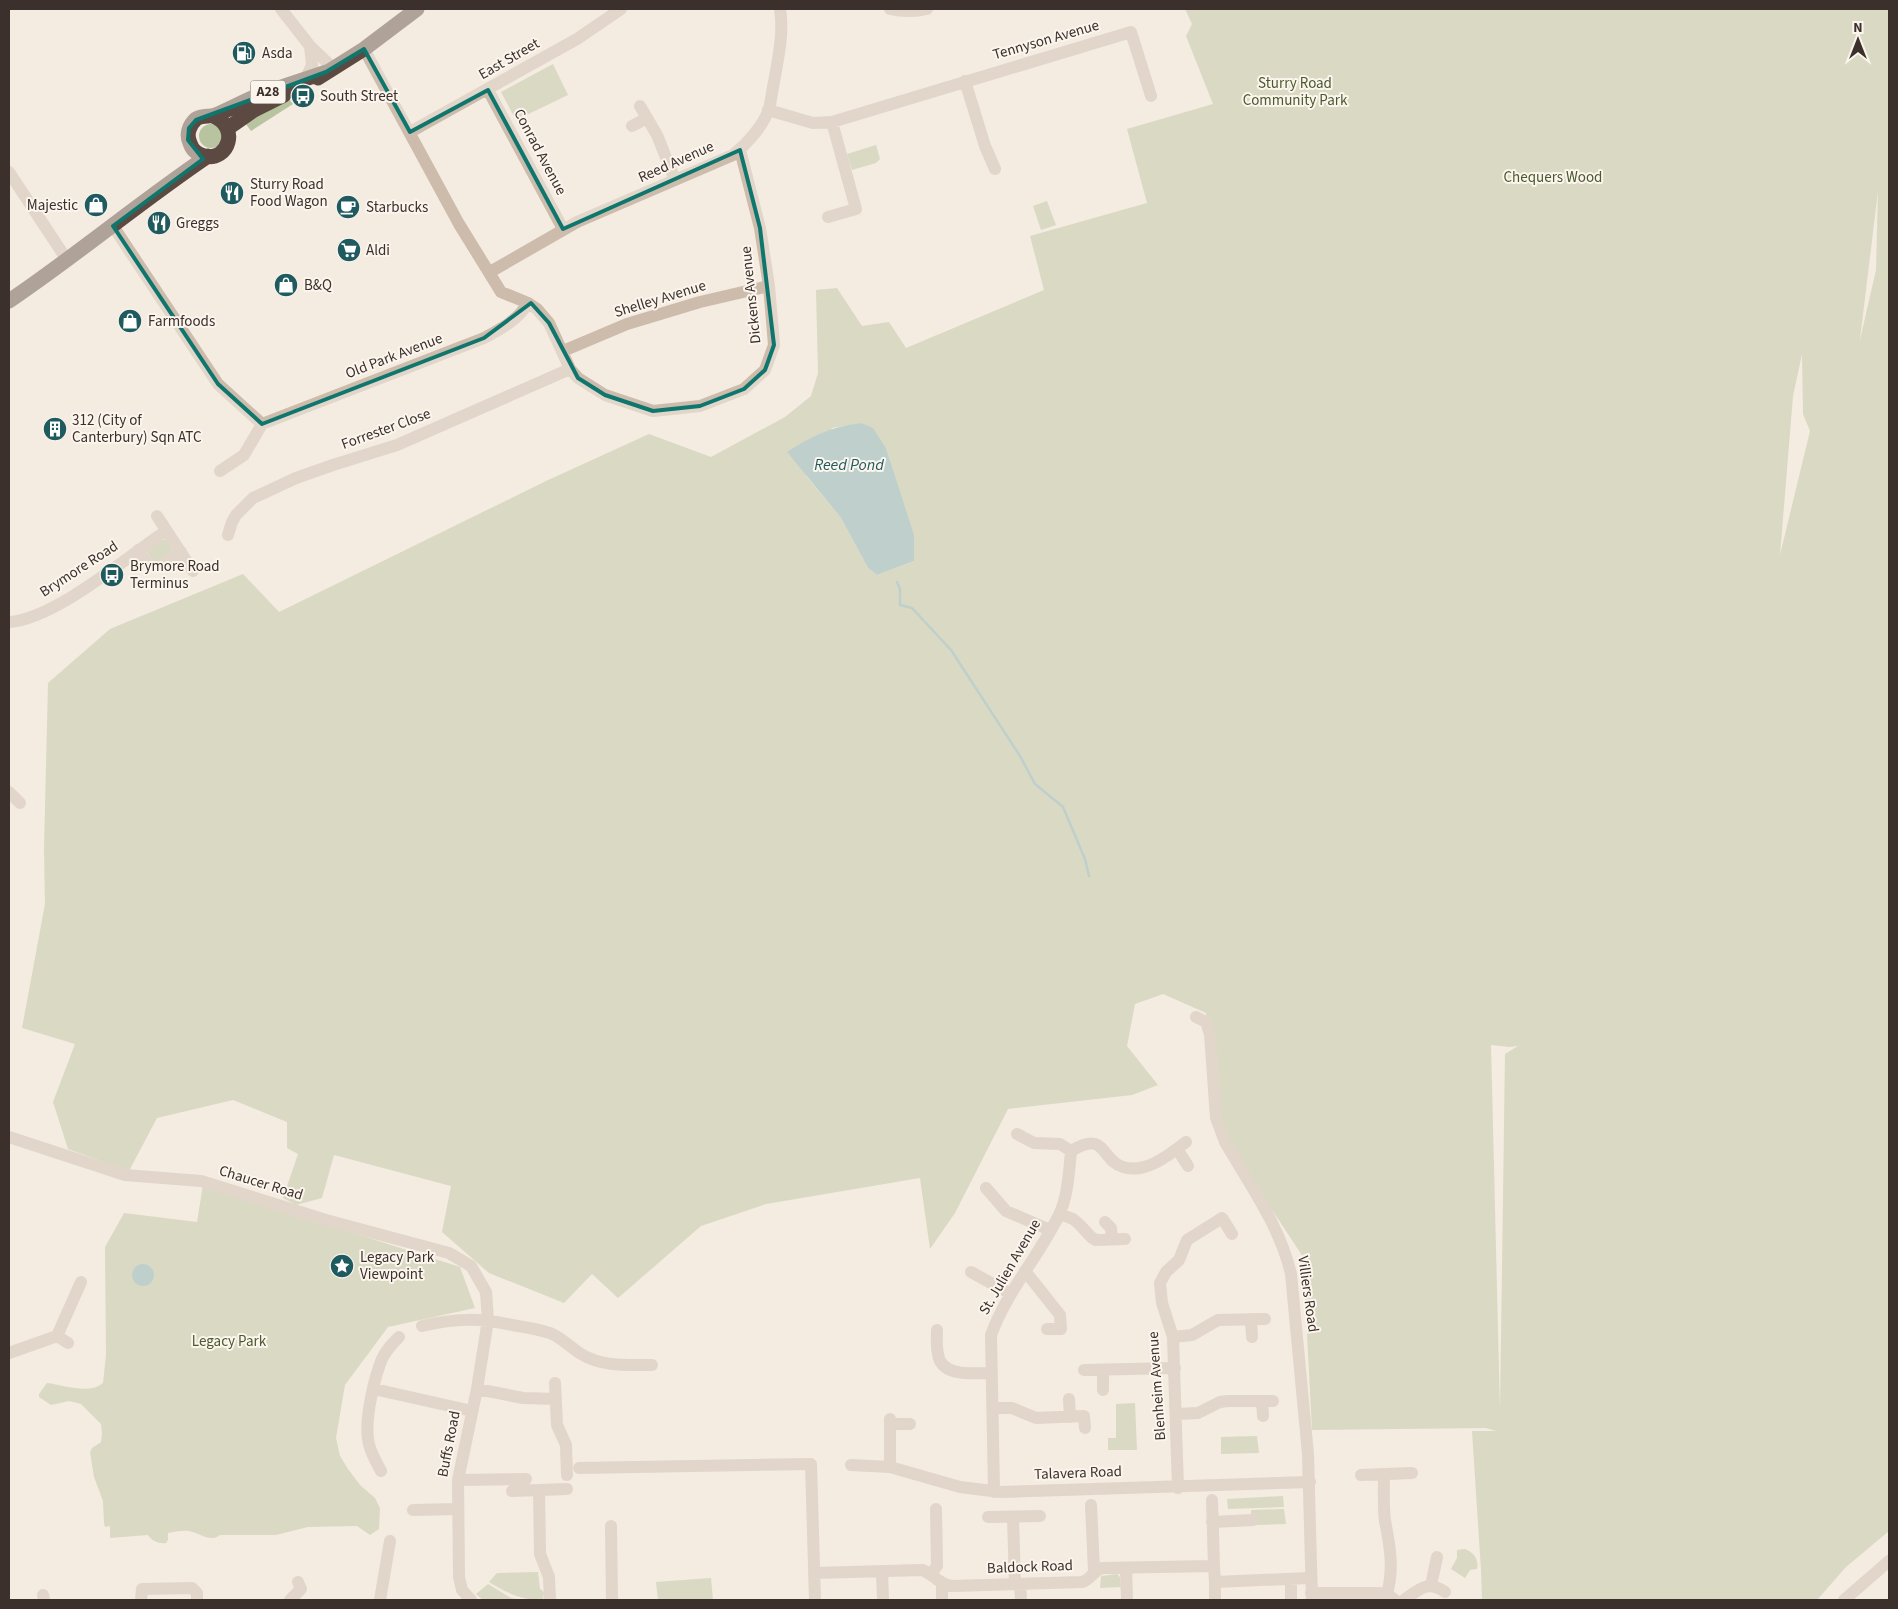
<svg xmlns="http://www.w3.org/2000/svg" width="1898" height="1609" font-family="'Source Sans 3',sans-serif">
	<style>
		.green { fill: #b8c4a0; fill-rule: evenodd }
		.water { fill: #7fb0b2 }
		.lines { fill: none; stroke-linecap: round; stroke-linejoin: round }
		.stream { stroke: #7fb0b2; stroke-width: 2.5 }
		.minor { stroke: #cdbbac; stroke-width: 12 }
		.highway { stroke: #5c4a42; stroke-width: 15 }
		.marked { fill: none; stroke: #0f766e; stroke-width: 4; stroke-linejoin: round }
		.labels { text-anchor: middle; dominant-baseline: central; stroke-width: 4; stroke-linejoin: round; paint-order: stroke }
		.shield { fill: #fbf5ee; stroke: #756b66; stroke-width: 1 }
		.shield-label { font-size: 14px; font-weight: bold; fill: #3b302b }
		.street-label { font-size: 15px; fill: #3b302b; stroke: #fbf5ee }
		.poi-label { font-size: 15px; fill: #3b302b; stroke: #fbf5ee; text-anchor: start }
		.park-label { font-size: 15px; fill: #4a5a2e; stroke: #fbf5ee }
		.water-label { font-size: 16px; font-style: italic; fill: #1f5a5e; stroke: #fbf5ee }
	</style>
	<rect width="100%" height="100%" fill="#f4ebe1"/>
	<!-- green -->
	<path class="green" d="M1185 9H1889V1531L1846 1567 1817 1600H1482L1481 1570 1472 1431H1496L1486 1428 1312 1430 1303 1257 1242 1164 1219 1120 1206 1013 1163 994 1135 1004 1127 1046 1158 1085 1132 1095 1008 1109 955 1213 930 1249 920 1178 766 1204 701 1226 618 1298 592 1274 564 1303 489 1273 442 1232 451 1186 334 1155 322 1198 296 1205 283 1198 298 1154 287 1148V1122L233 1100 157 1118 129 1171 68 1149 53 1102 75 1044 22 1028 45 904 44 849 48 683 110 629 243 574 279 612 546 481 649 434 711 457 785 417 811 396 818 373 816 290 837 288 862 326 889 322 906 348 1044 290 1030 236 1147 203 1127 129 1213 104 1186 36 1192 24ZM1878 191 1876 270 1860 340V339ZM1802 354 1803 414 1810 431 1780 555 1793 396ZM861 423 886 448 898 489 914 561 877 575 868 568 841 518 806 476 832 428ZM1491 1045 1509 1047 1518 1046 1505 1054 1500 1411Z
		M553 64 568 95 516 120 501 92Z
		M289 99 293 104 251 131 243 120Z
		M199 136a12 12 0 1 1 24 0a12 12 0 1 1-24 0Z
		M876 145 880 159 876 163 852 170 847 154Z
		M1047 201 1056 225 1041 230 1033 206Z
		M161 540H166L172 549V553L155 564 146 551Z
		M203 1185 460 1267 475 1308 388 1327 345 1385 336 1438 340 1456 348 1469 360 1485 375 1498 380 1508 379 1529 370 1535 357 1526 308 1527 276 1535H220C210 1543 200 1533 189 1531 183 1530 174 1532 168 1533V1540L166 1543C160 1544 151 1541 148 1535L110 1538V1526L105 1527 104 1523 103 1501 94 1477 90 1452 92 1448 101 1442 102 1433 101 1424 81 1404 69 1401 51 1405 39 1397V1394L47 1383C64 1385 89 1395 103 1383L106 1355 105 1247 124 1213 197 1222Z
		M1135 1403 1137 1450H1108V1438H1116V1404Z
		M1257 1436 1259 1453 1221 1454V1437Z
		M1283 1496 1284 1507 1228 1509 1227 1499Z
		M1284 1509 1286 1524 1255 1525 1251 1518V1510Z
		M1465 1549C1474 1553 1479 1559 1477 1569L1470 1570 1465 1578 1451 1569 1457 1558V1550Z
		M538 1572 540 1589 544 1592 543 1600C521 1600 507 1593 489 1582L497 1573Z
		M1117 1574 1120 1577 1121 1587 1100 1588 1101 1576Z
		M711 1578 713 1600H658L656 1582Z
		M488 1584 511 1598 522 1600H483L476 1594Z"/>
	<!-- water -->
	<path class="water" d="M861 423 873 428 886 448 914 535V561L877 575 868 568 841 518 787 452C810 437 832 426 861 423Z
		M132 1275a11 11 0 1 1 22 0a11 11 0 1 1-22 0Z"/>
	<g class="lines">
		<!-- stream -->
		<path class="stream" d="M897 582 900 589V605L912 608 951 650 1020 756 1035 784 1063 807 1085 859 1089 876"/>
		<!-- minor -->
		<path class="minor" d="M281 9 310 46 333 68
			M890 9C904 12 914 12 927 9
			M364 49 459 224 501 292 528 303 537 309 549 323 570 369 578 378 605 395 653 411 700 406 744 389 765 370 774 345 769 286 760 228 740 150
			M305 80 312 65 310 46
			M965 81 985 146 995 169
			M488 90 563 229
			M640 106 657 135 675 180
			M768 110 813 123 832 122 1131 32 1151 96
			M632 126 647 118
			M410 132 577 39 621 9
			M9 172 67 260
			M828 217 856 209 832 122
			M113 226 218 384 262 424 484 338C501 329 518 320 528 303
			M490 272 577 222 733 155C747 144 763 126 769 109 771 101 772 91 774 82 778 59 784 33 780 9
			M563 351 627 324 700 302 769 286
			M220 471 244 455 262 424
			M157 516 193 571
			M228 535 232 522 236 515 253 498 296 478 333 465 397 445 570 369
			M138 550C154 576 159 567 181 552
			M9 622C55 619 127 557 166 531
			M9 792 20 803
			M1196 1017 1206 1022 1210 1034 1216 1118 1225 1142C1250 1185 1280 1226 1291 1274L1308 1454 1312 1600
			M1017 1134 1034 1143 1060 1144 1071 1151C1106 1129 1101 1161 1123 1167 1146 1174 1169 1155 1186 1142
			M9 1137 125 1175 201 1181 326 1220 449 1253 471 1266 486 1292 488 1320 477 1389 458 1480 459 1577 462 1590 471 1600
			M1177 1149 1188 1166
			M986 1188 1006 1211 1050 1230
			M1060 1214 1073 1219 1079 1224 1091 1237 1096 1240 1125 1239
			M1105 1222 1111 1228 1112 1239
			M1025 1271 1060 1315 1061 1329H1047
			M971 1272 1011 1294
			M1251 1319 1252 1337
			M422 1326C456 1318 479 1318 512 1325 525 1327 537 1329 550 1333 562 1338 570 1347 581 1354 602 1367 628 1365 652 1365
			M937 1330C937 1338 936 1346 938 1354 941 1378 975 1373 991 1373
			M57 1336 68 1343
			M1173 1337 1192 1335 1218 1320 1265 1319
			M9 1353 57 1336 81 1282
			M1084 1370 1175 1368
			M1103 1370V1390
			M555 1383 557 1425 566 1445 567 1475
			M374 1389 472 1411
			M477 1389 523 1398 556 1399
			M1069 1399 1070 1417
			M1262 1401 1263 1416
			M992 1408H1012L1036 1418 1084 1416 1085 1428
			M1176 1414 1198 1413 1220 1402 1228 1401H1273
			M890 1419V1467
			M890 1424H910
			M851 1465 890 1467 960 1487 1000 1492 1310 1482
			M579 1468 811 1464 815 1600
			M381 1471C376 1461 369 1451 368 1439 365 1418 374 1378 382 1359 386 1350 392 1344 399 1337
			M1384 1474C1384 1489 1383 1506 1385 1521 1390 1546 1394 1569 1387 1594
			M1361 1475 1412 1473
			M458 1480 526 1479
			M1178 1488 1173 1337 1162 1303 1160 1283 1166 1272 1179 1260 1187 1240 1222 1218 1232 1234
			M539 1490 540 1554 549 1577 550 1600
			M512 1491 567 1489
			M994 1492 991 1335C1007 1291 1039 1256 1059 1215 1068 1196 1069 1172 1071 1151
			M1212 1500 1214 1566
			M1091 1505 1094 1571
			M413 1510 457 1509
			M988 1517 1040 1516
			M1013 1517 1015 1584
			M1212 1522 1253 1520
			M611 1526 612 1600
			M1126 1568 1127 1600
			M882 1571 883 1600
			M814 1573 922 1570C934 1574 940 1586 953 1586L1082 1582C1092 1579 1093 1570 1103 1568L1214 1566 1215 1582 1310 1578
			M931 1574 937 1566 936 1509
			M1291 1579V1600
			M1215 1582V1600
			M942 1584V1600
			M1020 1584 1021 1600
			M1431 1585 1437 1557
			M1311 1593H1378L1387 1594 1395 1600
			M43 1595 44 1600
			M141 1600 142 1589 192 1588 197 1593V1600
			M290 1600 301 1589 298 1582
			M380 1600 390 1541
			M1404 1600C1420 1589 1427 1580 1445 1592
			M1844 1600 1889 1561"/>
		<!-- highway -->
		<path class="highway" d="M318 78 364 49 417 9
			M213 116C240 126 229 162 204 156 197 154 192 150 190 143 186 135 189 125 196 119 202 115 209 117 215 115 229 110 243 101 257 96 279 87 303 80 326 72
			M228 128 254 110 284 95
			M9 301C77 255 140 202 208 156"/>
	</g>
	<!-- marked area -->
	<path d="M0 0H1898V1609H0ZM364 49 410 132 488 90 563 229 740 150 760 228 774 345 765 370 744 389 700 406 653 411 605 395 578 378 549 323 531 303 484 338 262 424 218 384 113 226 203 159 188 140 189 128 196 120 326 72Z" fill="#f4ebe1" fill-opacity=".55" fill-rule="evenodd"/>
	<path class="marked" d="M364 49 410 132 488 90 563 229 740 150 760 228 774 345 765 370 744 389 700 406 653 411 605 395 578 378 549 323 531 303 484 338 262 424 218 384 113 226 203 159 188 140 189 128 196 120 326 72Z"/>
	<!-- icons -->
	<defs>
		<g id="fuel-disc" transform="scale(1.25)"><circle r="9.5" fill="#1f5a5e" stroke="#fbf5ee"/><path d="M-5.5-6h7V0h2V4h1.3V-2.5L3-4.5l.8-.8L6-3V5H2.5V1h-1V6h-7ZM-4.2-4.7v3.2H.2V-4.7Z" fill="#fff"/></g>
		<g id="bus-disc" transform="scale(1.25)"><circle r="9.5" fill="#1f5a5e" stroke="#fbf5ee"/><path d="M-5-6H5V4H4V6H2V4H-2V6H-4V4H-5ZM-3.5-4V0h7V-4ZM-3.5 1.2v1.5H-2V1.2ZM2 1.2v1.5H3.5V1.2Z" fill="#fff"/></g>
		<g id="restaurant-disc" transform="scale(1.25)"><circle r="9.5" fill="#1f5a5e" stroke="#fbf5ee"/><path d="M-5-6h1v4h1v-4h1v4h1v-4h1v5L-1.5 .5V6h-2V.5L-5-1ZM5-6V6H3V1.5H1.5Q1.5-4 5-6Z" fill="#fff"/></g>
		<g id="shop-disc" transform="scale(1.25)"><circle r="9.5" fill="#1f5a5e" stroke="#fbf5ee"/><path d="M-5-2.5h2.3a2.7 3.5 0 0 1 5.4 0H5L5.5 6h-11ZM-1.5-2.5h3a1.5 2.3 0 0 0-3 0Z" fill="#fff"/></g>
		<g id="cafe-disc" transform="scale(1.25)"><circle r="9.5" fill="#1f5a5e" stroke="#fbf5ee"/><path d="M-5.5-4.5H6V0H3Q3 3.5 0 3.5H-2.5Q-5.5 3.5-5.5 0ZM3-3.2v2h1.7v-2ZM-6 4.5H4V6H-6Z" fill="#fff"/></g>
		<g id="supermarket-disc" transform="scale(1.25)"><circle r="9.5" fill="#1f5a5e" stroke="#fbf5ee"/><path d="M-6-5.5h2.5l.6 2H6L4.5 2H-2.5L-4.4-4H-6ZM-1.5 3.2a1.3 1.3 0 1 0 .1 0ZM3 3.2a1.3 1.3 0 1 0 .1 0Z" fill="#fff"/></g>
		<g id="building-disc" transform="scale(1.25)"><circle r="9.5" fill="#1f5a5e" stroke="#fbf5ee"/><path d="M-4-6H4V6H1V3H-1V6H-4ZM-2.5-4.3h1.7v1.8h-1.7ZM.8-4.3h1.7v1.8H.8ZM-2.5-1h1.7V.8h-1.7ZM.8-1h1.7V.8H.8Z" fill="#fff"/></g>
		<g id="sight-disc" transform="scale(1.25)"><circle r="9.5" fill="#1f5a5e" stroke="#fbf5ee"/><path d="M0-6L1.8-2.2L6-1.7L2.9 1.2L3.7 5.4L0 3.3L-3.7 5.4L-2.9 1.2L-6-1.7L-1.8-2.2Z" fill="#fff"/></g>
	</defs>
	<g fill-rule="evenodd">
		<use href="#fuel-disc" x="244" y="53"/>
		<use href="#bus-disc" x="303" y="96"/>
		<use href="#restaurant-disc" x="232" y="193"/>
		<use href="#shop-disc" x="96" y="205"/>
		<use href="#cafe-disc" x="348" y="207"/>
		<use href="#restaurant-disc" x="159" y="223"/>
		<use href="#supermarket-disc" x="349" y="250"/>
		<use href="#shop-disc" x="286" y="285"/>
		<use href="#shop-disc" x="130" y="321"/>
		<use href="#building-disc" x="55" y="429"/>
		<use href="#bus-disc" x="112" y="575"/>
		<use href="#sight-disc" x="342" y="1266"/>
	</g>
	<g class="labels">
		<!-- shield labels -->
		<rect class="shield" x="250.5" y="80.5" width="35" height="23" rx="4"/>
		<g class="shield-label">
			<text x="268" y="92">A28</text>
		</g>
		<!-- street labels -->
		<g class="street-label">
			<text transform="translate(1046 40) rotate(-16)">Tennyson Avenue</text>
			<text transform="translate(509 59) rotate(-30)">East Street</text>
			<text transform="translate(540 152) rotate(62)">Conrad Avenue</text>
			<text transform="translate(676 162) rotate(-24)">Reed Avenue</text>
			<text transform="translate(751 295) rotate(-96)">Dickens Avenue</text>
			<text transform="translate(660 299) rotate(-17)">Shelley Avenue</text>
			<text transform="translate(394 356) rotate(-21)">Old Park Avenue</text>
			<text transform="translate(386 429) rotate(-20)">Forrester Close</text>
			<text transform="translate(79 569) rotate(-33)">Brymore Road</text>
			<text transform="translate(261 1183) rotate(17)">Chaucer Road</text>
			<text transform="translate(1010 1267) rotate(-60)">St. Julien Avenue</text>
			<text transform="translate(1308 1294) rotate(82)">Villiers Road</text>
			<text transform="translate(1157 1386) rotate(-94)">Blenheim Avenue</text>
			<text transform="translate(449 1444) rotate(-79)">Buffs Road</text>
			<text transform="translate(1078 1473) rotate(-2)">Talavera Road</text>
			<text transform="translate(1030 1567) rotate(-2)">Baldock Road</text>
		</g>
		<!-- poi labels -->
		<g class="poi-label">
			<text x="262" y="53">Asda</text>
			<text x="320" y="96">South Street</text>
			<text x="250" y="184">Sturry Road<tspan x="250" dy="17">Food Wagon</tspan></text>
			<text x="78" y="205" text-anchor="end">Majestic</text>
			<text x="366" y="207">Starbucks</text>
			<text x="176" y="223">Greggs</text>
			<text x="366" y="250">Aldi</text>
			<text x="304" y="285">B&amp;Q</text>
			<text x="148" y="321">Farmfoods</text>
			<text x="72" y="420">312 (City of<tspan x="72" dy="17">Canterbury) Sqn ATC</tspan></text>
			<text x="130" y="566">Brymore Road<tspan x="130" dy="17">Terminus</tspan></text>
			<text x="360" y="1257">Legacy Park<tspan x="360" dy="17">Viewpoint</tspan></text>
		</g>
		<!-- park labels -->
		<g class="park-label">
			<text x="1295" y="83">Sturry Road<tspan x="1295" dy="17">Community Park</tspan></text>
			<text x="1553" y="177">Chequers Wood</text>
			<text x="229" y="1341">Legacy Park</text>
		</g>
		<!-- water labels -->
		<g class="water-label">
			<text x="849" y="465">Reed Pond</text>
		</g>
	</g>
	<!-- border -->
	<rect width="1898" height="1609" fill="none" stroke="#3b302b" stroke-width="20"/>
	<!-- north arrow -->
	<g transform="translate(1858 40)" stroke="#fbf5ee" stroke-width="4" paint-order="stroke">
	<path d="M0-4L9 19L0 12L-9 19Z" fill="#3b302b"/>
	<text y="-8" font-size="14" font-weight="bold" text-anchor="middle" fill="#3b302b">N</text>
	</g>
</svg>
